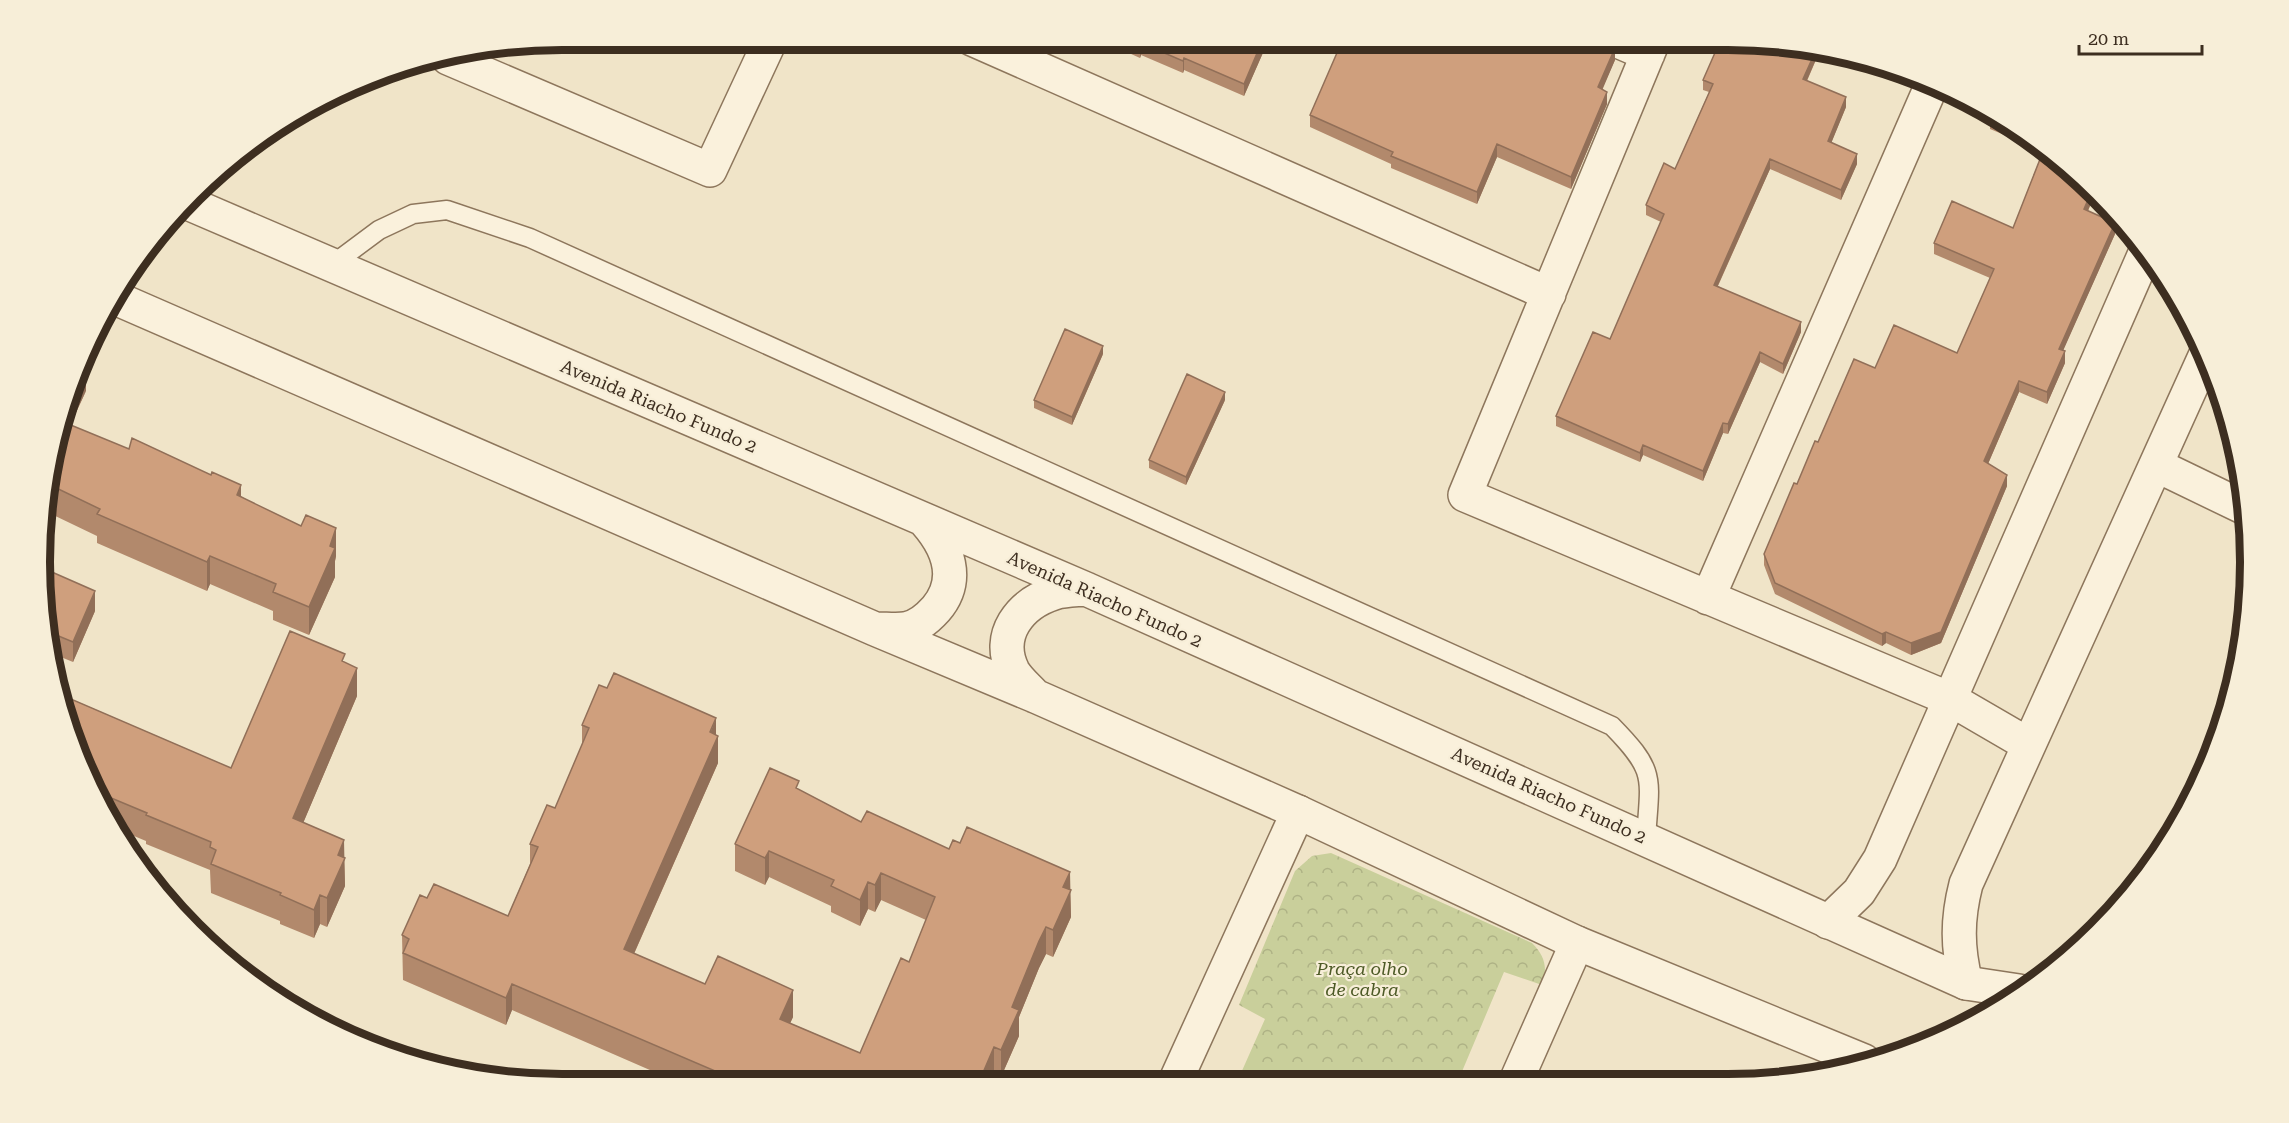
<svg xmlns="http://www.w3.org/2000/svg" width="2289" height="1123" font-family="'Roboto Serif',serif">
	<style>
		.forest { fill: url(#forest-crowns) }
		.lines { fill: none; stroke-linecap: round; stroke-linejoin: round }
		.service-casing { stroke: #8d765c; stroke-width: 21 }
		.minor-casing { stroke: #8d765c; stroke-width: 36 }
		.tertiary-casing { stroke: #8d765c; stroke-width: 36 }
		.service { stroke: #faf1dc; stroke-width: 18 }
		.minor { stroke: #faf1dc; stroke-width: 33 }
		.tertiary { stroke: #faf1dc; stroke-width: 33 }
		.wall { fill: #b2896c }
		.shaded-wall { fill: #916f58 }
		.building { fill: #cf9f7d; stroke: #916f58; stroke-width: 1.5 }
		.labels { text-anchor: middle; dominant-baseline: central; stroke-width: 4.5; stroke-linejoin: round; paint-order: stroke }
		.street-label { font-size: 18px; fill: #3d2e20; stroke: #f7eed8 }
		.park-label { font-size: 18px; font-style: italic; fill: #4d5a26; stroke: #f7eed8 }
		.rim { fill: none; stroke: #3d2e20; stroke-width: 8 }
	</style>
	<defs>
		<pattern id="forest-crowns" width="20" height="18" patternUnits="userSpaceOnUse" patternTransform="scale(1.5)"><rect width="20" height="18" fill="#c9cf9b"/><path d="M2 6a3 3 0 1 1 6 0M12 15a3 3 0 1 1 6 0" fill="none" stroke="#aeb285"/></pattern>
	</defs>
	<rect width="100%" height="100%" fill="#f0e4c8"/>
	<!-- forest -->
	<path class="forest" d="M1331 853 1532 943C1545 956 1548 968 1542 985L1504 972 1458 1081 1237 1082 1265 1019 1239 1005 1295 871 1312 856Z"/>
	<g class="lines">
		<!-- service casing -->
		<g class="service-casing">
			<path id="service" d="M332 265 379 230 413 214 447 210 530 238 1612 726C1657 772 1650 777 1646 838"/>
		</g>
		<!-- minor casing -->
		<g class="minor-casing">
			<path id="minor" d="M972 39 1549 294
				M1613 39 1648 54
				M1654 39 1465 495 1950 699 2029 745
				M448 58 710 170 771 39
				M2156 465 2245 508
				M1708 598 1933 82
				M1828 922 1859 892 1880 859 2146 251
				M1966 983C1957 948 1957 919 1966 884L2206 354
				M1516 1081 1577 943
				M1175 1082 1298 812"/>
		</g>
		<!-- tertiary casing -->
		<g class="tertiary-casing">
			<path id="tertiary" d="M190 204 1086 589 1966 983 2019 991
				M113 297 875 629 1035 696 1298 812 1577 943 1864 1061
				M877 629C886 629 896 630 905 629 918 627 928 618 936 609 961 580 948 547 925 521
				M1035 696C1028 688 1018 680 1013 671 995 635 1020 604 1054 593 1064 590 1076 590 1086 589"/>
		</g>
		<!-- service -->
		<use href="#service" class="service"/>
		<!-- minor -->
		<use href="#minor" class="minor"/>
		<!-- tertiary -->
		<use href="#tertiary" class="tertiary"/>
	</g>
	<!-- wall -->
	<path class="wall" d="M670 39H704L698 51Z
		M1098 39H1269L1244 96 1184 70 1183 73 1141 55 1140 58Z
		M1728 39 1821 48 1807 81 1846 107 1831 143 1857 164 1841 200 1770 169 1718 286 1801 332 1783 374 1760 362 1728 434 1723 433 1703 481 1643 455 1640 462 1556 426V416L1610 339 1661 222 1646 215V205L1675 169 1709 92 1703 90V80Z
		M1615 60 1602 89 1607 104 1571 189 1497 157 1477 204 1391 168V164L1310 127V115Z
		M1990 118 2018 127 2096 191 2088 211 2115 234 2063 350 2065 363 2047 404 2019 392 1988 464 2007 486 1941 643 1911 655 1886 643 1882 646 1775 594 1764 565V554L1797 484 1818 442 1875 368 1957 353 1990 278 1934 254V243L2013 228 2043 151 1990 129Z
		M1103 354 1072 425 1034 408V400Z
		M86 391 70 425 241 496 336 556 335 561V577L309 635 273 620V611L210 584 207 591 97 543V536L47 512 49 459Z
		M1225 400 1186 485 1149 468V460Z
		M95 611 73 662 51 653 43 629Z
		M345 663 357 696 303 823 344 857 345 886 327 927 320 924 314 938 280 924V921L211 893 210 870 146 844V841L115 828 93 793 64 696 231 768Z
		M582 725 716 735 718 763 634 954 705 984 793 1017 790 1023 860 1053 909 962 926 920 881 900 875 912 868 909 860 926 831 912V906L769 877 765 885 735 871V844L799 790 861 822 949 849 1070 890 1071 917 1053 957 1046 954 1039 968 1019 1017V1036L1001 1077 994 1074 991 1082 682 1084 512 1010 506 1025 403 980 402 935 427 898 508 916 530 864V844L555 808 582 745Z"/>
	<!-- shaded-wall -->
	<path class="shaded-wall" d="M700 39H704L698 51V43Z
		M1263 39H1269L1244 96V84Z
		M1141 43V55L1140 58V45Z
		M1615 48V60L1598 100V87Z
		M1817 48H1821L1803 89V79Z
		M1184 58V70L1183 73V61Z
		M1607 92V104L1571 189V177Z
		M1846 97V107L1828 151V141Z
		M1497 144V157L1477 204V192Z
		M1857 154V164L1841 200V190Z
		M1770 159V169L1714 294V285Z
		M2093 188 2096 191 2084 220V209Z
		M2115 223V234L2059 360V349Z
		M1801 322V332L1783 374V364Z
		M1103 346V354L1072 425V417Z
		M2065 351V363L2047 404V392Z
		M1760 352V362L1728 434V424Z
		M86 362V391L59 449V427L64 409Z
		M2019 381V392L1984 473V461Z
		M1225 392V400L1186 485V477Z
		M1723 423V433L1703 481V471Z
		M1643 445V455L1640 462V453Z
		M2007 475V486L1941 643 1911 655V643Z
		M241 485V513L237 495Z
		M336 528V556L335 561V577L309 635V607Z
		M210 556V584L207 591V562Z
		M95 591V611L73 662V642Z
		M1886 632V643L1882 646V634Z
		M357 668V696L293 847V818Z
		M716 718V740L718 736V763L624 976V949Z
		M344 840 345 886 327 927V898L338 855Z
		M769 851V877L765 885V858Z
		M1070 872 1071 917 1053 957V930L1063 887Z
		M881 873V900L875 912V885Z
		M868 882V909L860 926V900Z
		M320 895V924L314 938V910Z
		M1046 927V954L1039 968 1019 1017V1036L1001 1077V1050L1012 1007 1039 941Z
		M512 984V1010L506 1025V998Z
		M793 990V1017L780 1046V1019Z
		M994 1047V1074L991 1082H979Z"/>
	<!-- building -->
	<path class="building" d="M689 39H700L698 43Z
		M1126 39H1263L1244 84 1184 58 1183 61 1141 43 1140 45Z
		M1343 39H1597L1615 48 1598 87 1607 92 1571 177 1497 144 1477 192 1391 156 1393 152 1310 115Z
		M1721 39 1817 48 1803 79 1846 97 1828 141 1857 154 1841 190 1770 159 1714 285 1801 322 1783 364 1760 352 1728 424 1723 423 1703 471 1643 445 1640 453 1556 416 1593 332 1610 339 1664 214 1646 205 1664 163 1675 169 1713 84 1703 80Z
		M1992 113 2018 127 2024 132 1990 118Z
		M2044 149 2093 188 2084 209 2115 223 2059 349 2065 351 2047 392 2019 381 1984 461 2007 475 1941 632 1911 643 1886 632 1882 634 1775 583 1764 554 1794 483 1797 484 1815 441 1818 442 1854 359 1875 368 1894 325 1957 353 1994 269 1934 243 1952 201 2013 228Z
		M1065 329 1103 346 1072 417 1034 400Z
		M80 359 86 362 64 409 79 361Z
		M1187 374 1225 392 1186 477 1149 460Z
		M61 421 129 449 132 438 211 475 212 472 241 485 237 495 301 526 306 515 336 528 330 546 335 548 309 607 273 592 276 584 210 556 207 562 97 514 100 509 48 484 49 459Z
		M45 569 95 591 73 642 44 630Z
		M290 631 345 654 342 661 357 668 293 818 344 840 338 855 345 858 327 898 320 895 314 910 280 895 281 893 211 864 216 850 210 847 211 842 146 815 147 813 92 790 64 696 231 768Z
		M614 673 716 718 710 732 718 736 624 949 705 984 718 956 793 990 780 1019 860 1053 901 958 909 962 935 897 881 873 875 885 868 882 860 900 831 886 834 880 769 851 765 858 735 844 770 768 799 781 796 788 861 822 867 811 949 849 953 840 960 843 967 827 1070 872 1063 887 1071 890 1053 930 1046 927 1039 941 1012 1007 1019 1010 1001 1050 994 1047 979 1082 743 1083 512 984 506 998 403 953 409 939 402 935 420 895 427 898 434 884 508 916 538 847 530 844 547 805 555 808 589 728 582 725 599 685 607 688Z"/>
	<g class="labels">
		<!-- street labels -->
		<g class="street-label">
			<text transform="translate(659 406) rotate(23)">Avenida Riacho Fundo 2</text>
			<text transform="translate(1105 599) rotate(24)">Avenida Riacho Fundo 2</text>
			<text transform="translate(1549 795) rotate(24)">Avenida Riacho Fundo 2</text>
		</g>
		<!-- park labels -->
		<g class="park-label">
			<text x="1362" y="968">Praça olho<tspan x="1362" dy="21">de cabra</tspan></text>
		</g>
	</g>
	<!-- crop -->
	<path d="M0 0H2289V1123H0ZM562 50H1728A512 512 0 0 1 2240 562V562A512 512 0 0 1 1728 1074H562A512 512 0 0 1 50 562V562A512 512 0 0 1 562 50Z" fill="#f7eed8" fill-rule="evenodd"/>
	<path class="rim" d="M562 50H1728A512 512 0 0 1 2240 562V562A512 512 0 0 1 1728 1074H562A512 512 0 0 1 50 562V562A512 512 0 0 1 562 50Z"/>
	<!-- scale -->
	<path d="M2079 45v9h123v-9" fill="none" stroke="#3d2e20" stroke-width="3"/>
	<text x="2088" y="45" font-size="18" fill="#3d2e20" stroke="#f7eed8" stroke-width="4.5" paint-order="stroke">20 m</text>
</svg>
